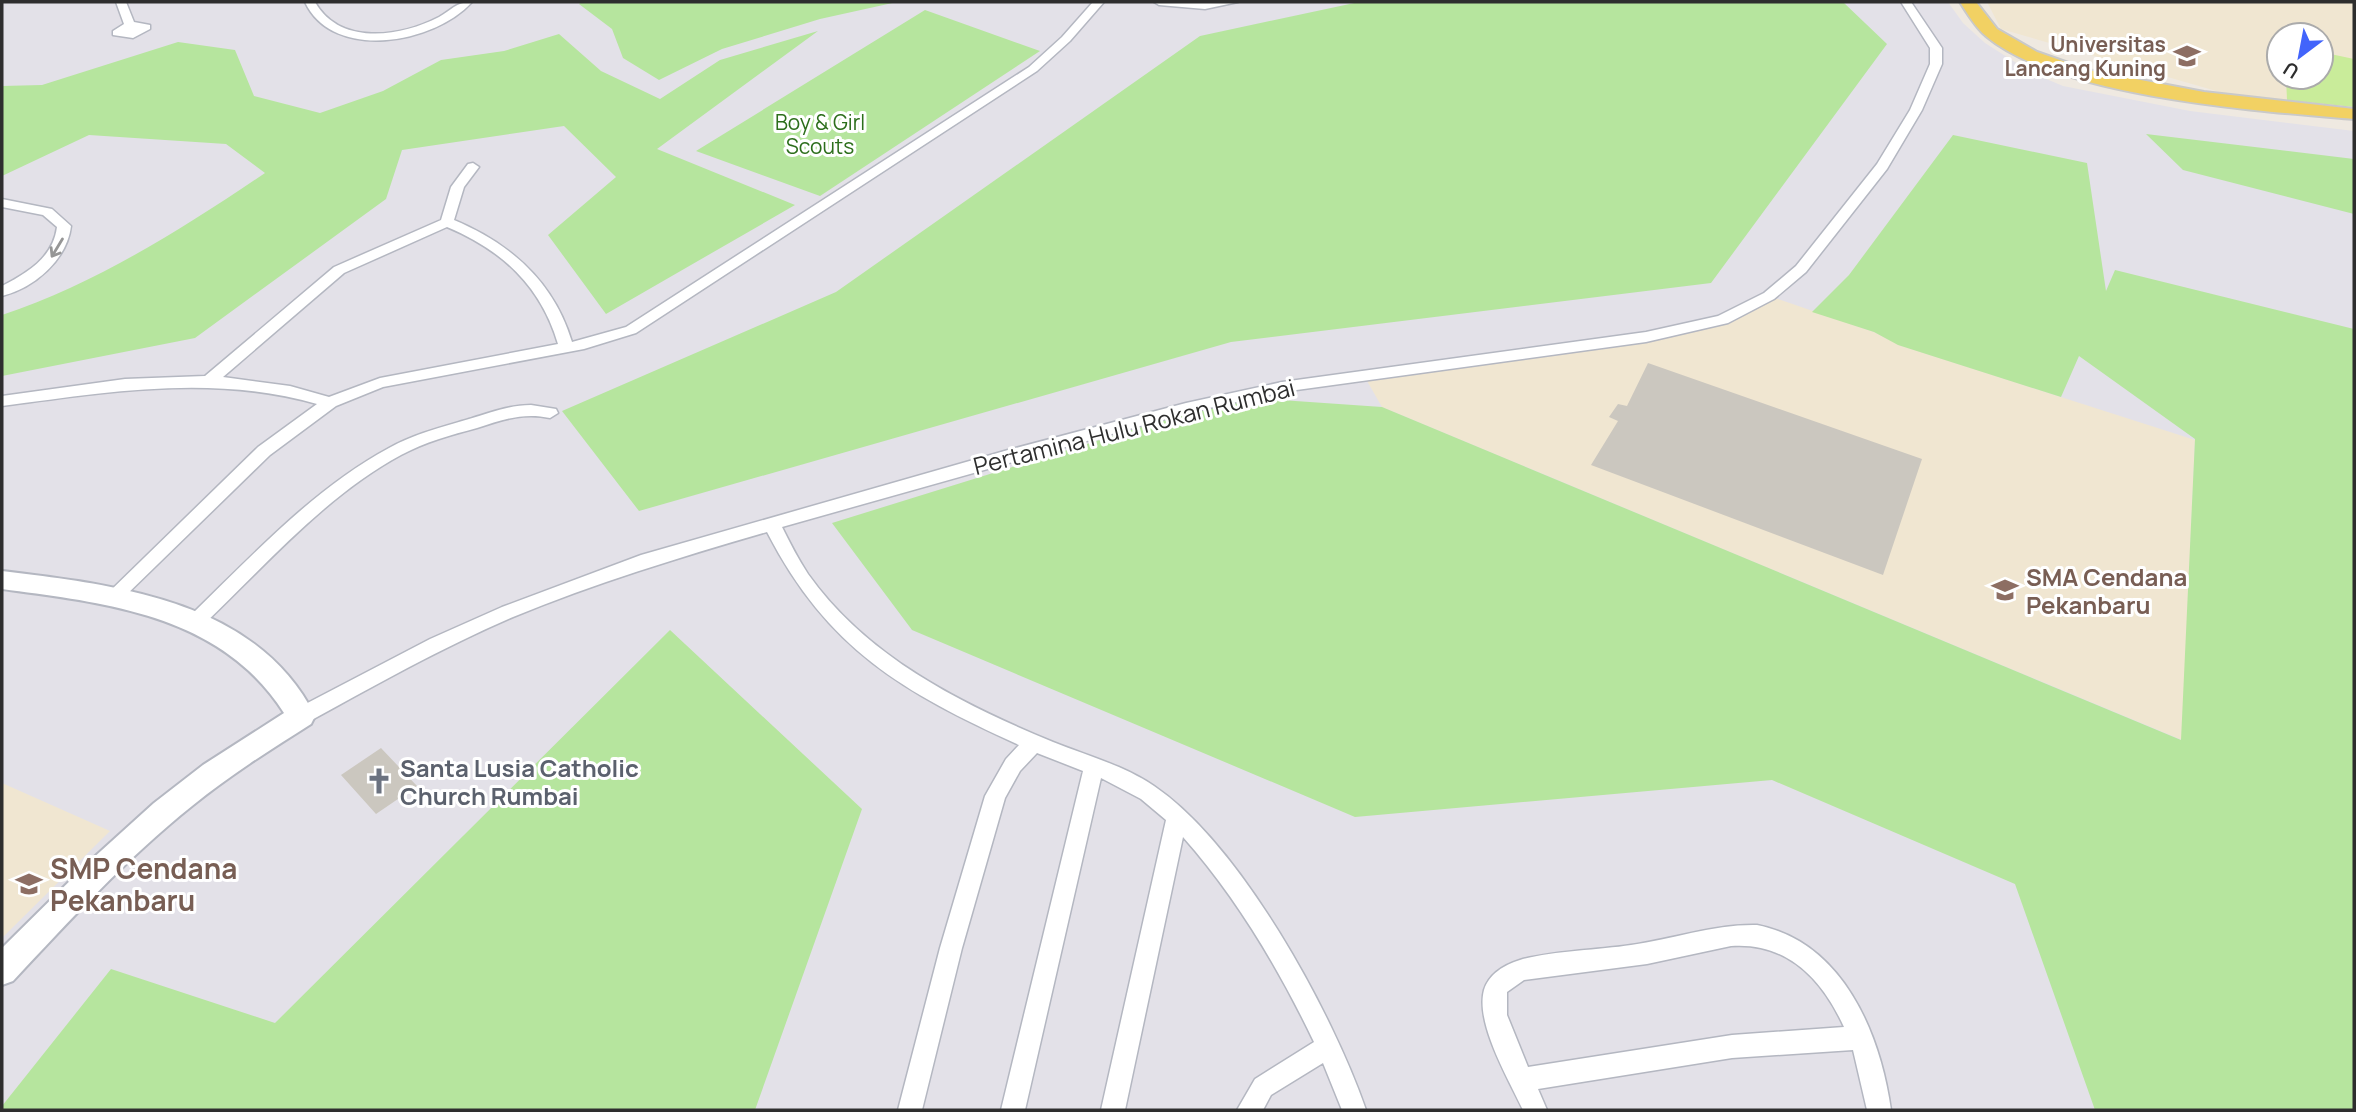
<svg xmlns="http://www.w3.org/2000/svg" width="2356" height="1112" font-family="Manrope,sans-serif">
	<style>
		.industrial { fill: #e3e1e8 }
		.education { fill: #f0e6d1; fill-rule: evenodd }
		.green { fill: #b6e59e }
		.pitch { fill: #c9ec9a }
		.building { fill: #cbc7bf }
		.lines { fill: none; stroke-linecap: round; stroke-linejoin: round }
		.street-casing { stroke: #b4b7c1; stroke-width: 3 }
		.secondary-casing { stroke: #b4b7c1; stroke-width: 4 }
		.primary-casing { stroke: #c9c9c9; stroke-width: 4 }
		.street { fill: #fff; fill-rule: evenodd }
		.secondary { fill: #fff; fill-rule: evenodd }
		.primary { fill: #f2d163; fill-rule: evenodd }
		.oneway { stroke: #969696 }
		.labels { text-anchor: middle; dominant-baseline: central; stroke-width: 6; stroke-linejoin: round; paint-order: stroke }
		.far-education-label { font-size: 21px; font-weight: bold; fill: #785e54; stroke: #fff; text-anchor: end }
		.far-park-label { font-size: 21px; fill: #2c6e1b; stroke: #fff }
		.street-label { font-size: 24px; fill: #2e2e2e; stroke: #fff }
		.education-label { font-size: 24px; font-weight: bold; fill: #785e54; stroke: #fff; text-anchor: start }
		.worship-label { font-size: 24px; font-weight: bold; fill: #5b616d; stroke: #fff; text-anchor: start }
		.near-education-label { font-size: 28px; font-weight: bold; fill: #785e54; stroke: #fff; text-anchor: start }
	</style>
	<rect width="100%" height="100%" fill="#efe9e1"/>
	<!-- industrial -->
	<path class="industrial" d="M2 2H1948L1963 23 1985 43 2032 73 2063 86 2190 111 2354 131V1110H2Z"/>
	<!-- education -->
	<path class="education" d="M1987 2H2354V112L2265 105 2001 29ZM2279 35H2321V77H2279Z
		M1769 296 1874 332 1899 345 2195 440 2182 740 1382 407 1363 374 1686 330Z
		M2 783 110 831 2 938Z"/>
	<!-- green -->
	<path class="green" d="M582 2H897L820 19 722 49 659 80 623 58 612 29 579 4Z
		M1359 2H1843L1887 44 1711 283 1231 342 639 511 562 411 836 292 1200 36Z
		M925 10 1040 51 820 196 696 151Z
		M818 31 657 149 795 205 606 314 548 235 616 177 564 126 402 150 386 199 195 338 2 376V315C95 284 184 228 265 173L226 144 89 135 2 176V86L42 85 178 42 235 50 254 96 320 113 383 91 441 60 504 51 559 34 601 71 660 99 720 60Z
		M2146 134 2354 159V214L2183 170Z
		M1953 135 2087 163 2106 291 2115 270 2354 329V1110H2095L2015 884 1772 780 1355 817 912 630 832 523 1238 397 1382 407 2181 740 2195 439 2079 356 2061 397 1898 345 1874 332 1812 312 1849 275Z
		M670 630 862 809 755 1110H2V1106L111 969 275 1023Z"/>
	<!-- pitch -->
	<path class="pitch" d="M2321 52 2354 59V107L2287 100 2286 77H2321Z"/>
	<!-- building -->
	<path class="building" d="M1648 363 1922 459 1883 575 1591 465 1618 421 1609 417 1618 404 1627 406Z
		M381 748 417 786 376 814 341 775Z"/>
	<g class="lines">
		<!-- street casing -->
		<g class="street-casing">
			<path id="street" d="M116 2H126L134 22 150 25V29L133 38 113 35V31L124 24Z
				M305 2H315C340 46 400 37 439 17 451 10 458 1 472 2 434 44 333 62 305 2Z
				M1093 2H1104L1070 41 1037 71 636 333 584 349 383 387 336 406 270 455 121 600H109L106 595 258 447 317 404C212 374 108 392 2 406V396L125 379 205 376 334 267 441 220 451 187 468 164 473 163 479 167 464 187 454 220C511 244 554 282 572 342L626 327 1029 67 1062 37ZM447 227C502 250 541 286 558 344L380 378 329 397 290 386 223 377 344 273Z
				M1154 2H1238L1205 9 1159 5Z
				M1901 2H1911L1942 48V64L1922 110 1887 169 1806 272 1774 299 1728 323 1646 342 1282 392 1186 413 782 527C790 543 798 559 808 574 867 657 961 704 1053 742 1088 756 1123 765 1154 786 1241 845 1332 1012 1366 1110H1342L1323 1063 1271 1095 1263 1110H1237L1255 1079 1314 1042C1279 969 1237 898 1183 837L1125 1110H1101L1166 820 1141 799 1101 778 1025 1110H1001L1083 771 1037 753 1020 771 1005 798 962 948 922 1110H898L940 948 985 796 1006 759 1019 745C903 692 828 650 767 532 681 557 596 583 513 617 443 647 376 685 308 722L301 724 294 722 291 716 294 710 430 639 502 607 641 555 1008 450 1186 403 1282 382 1646 332 1718 316 1764 293 1796 266 1877 164 1910 110 1930 64V48Z
				M2 199 52 209 71 226C67 260 34 288 2 296V286C27 273 53 258 57 227L43 215 2 207Z
				M531 405 556 409 558 413 550 418C523 412 502 420 477 428 451 435 425 442 401 455 325 496 264 567 202 626H190L187 621 190 616C251 557 313 489 389 448 414 434 442 427 469 419 489 413 509 405 531 405Z
				M1757 925C1843 942 1880 1033 1891 1110H1867L1853 1050 1732 1058 1538 1089 1547 1110H1523C1509 1080 1475 1023 1484 990 1489 974 1504 965 1520 960 1549 951 1599 950 1631 945 1673 939 1715 924 1757 925ZM1731 946C1787 942 1822 979 1844 1027L1732 1035 1528 1067 1507 1015V992L1524 980 1647 964Z"/>
		</g>
		<!-- secondary casing -->
		<g class="secondary-casing">
			<path id="secondary" d="M2 571C116 585 257 600 315 716L311 724C270 750 230 775 192 806 127 858 70 920 13 981L2 985V948L91 860 154 803 203 765 284 713C222 615 107 603 2 589Z"/>
		</g>
		<!-- primary casing -->
		<g class="primary-casing">
			<path id="primary" d="M1960 2H1976L1997 29 2037 52 2088 70 2204 92 2354 109V119C2260 111 2058 97 1986 36 1976 28 1967 13 1960 2Z"/>
		</g>
		<!-- street -->
		<use href="#street" class="street"/>
		<!-- secondary -->
		<use href="#secondary" class="secondary"/>
		<!-- primary -->
		<use href="#primary" class="primary"/>
	</g>
	<!-- one-way arrows -->
	<defs><path id="oneway-shaft" d="M-6 0H5M1.5-3L5.5 0L1.5 3" fill="none" stroke-width="1.6" stroke-linecap="round" stroke-linejoin="round" transform="scale(1.75)"/></defs>
	<use class="oneway" href="#oneway-shaft" transform="translate(57 248) rotate(121)"/>
	<!-- icons -->
	<defs>
		<g id="university-bare" transform="scale(2.1)"><path d="M0-5L7-2L0 1L-7-2ZM-4 1L0 2.5L4 1V4Q0 6-4 4Z" fill="#8d6e63" stroke="#fff" stroke-width="2.5" paint-order="stroke"/></g>
		<g id="school-bare" transform="scale(2.1)"><path d="M0-5L7-2L0 1L-7-2ZM-4 1L0 2.5L4 1V4Q0 6-4 4Z" fill="#8d6e63" stroke="#fff" stroke-width="2.5" paint-order="stroke"/></g>
		<g id="church-bare" transform="scale(2.1)"><path d="M-1.2-6h2.4v3.5h3.3v2.4h-3.3V6h-2.4V-.1h-3.3v-2.4h3.3Z" fill="#6b7280" stroke="#fff" stroke-width="2.5" paint-order="stroke"/></g>
	</defs>
	<g fill-rule="evenodd">
		<use href="#university-bare" x="2187" y="56"/>
		<use href="#school-bare" x="2005" y="590"/>
		<use href="#church-bare" x="379" y="781"/>
		<use href="#school-bare" x="29" y="884"/>
	</g>
	<g class="labels">
		<!-- far-education labels -->
		<g class="far-education-label">
			<text x="2166" y="44">Universitas<tspan x="2166" dy="24">Lancang Kuning</tspan></text>
		</g>
		<!-- far-park labels -->
		<g class="far-park-label">
			<text x="820" y="122">Boy &amp; Girl<tspan x="820" dy="24">Scouts</tspan></text>
		</g>
		<!-- street labels -->
		<g class="street-label">
			<text transform="translate(1134 426) rotate(-14)">Pertamina Hulu Rokan Rumbai</text>
		</g>
		<!-- education labels -->
		<g class="education-label">
			<text x="2026" y="576">SMA Cendana<tspan x="2026" dy="28">Pekanbaru</tspan></text>
		</g>
		<!-- worship labels -->
		<g class="worship-label">
			<text x="400" y="767">Santa Lusia Catholic<tspan x="400" dy="28">Church Rumbai</tspan></text>
		</g>
		<!-- near-education labels -->
		<g class="near-education-label">
			<text x="50" y="868">SMP Cendana<tspan x="50" dy="32">Pekanbaru</tspan></text>
		</g>
	</g>
	<!-- border -->
	<rect width="2356" height="1112" fill="none" stroke="#2e2e2e" stroke-width="7"/>
	<!-- north arrow -->
	<g transform="translate(2300 56) rotate(212)"><circle r="33" fill="#ffffff" stroke="#ababab" stroke-width="2"/>
	<path d="M0-5L12 26L0 18L-12 26Z" fill="#4264fb"/>
	<text y="-10" font-size="19" font-weight="bold" text-anchor="middle" fill="#2e2e2e">U</text>
	</g>
</svg>
